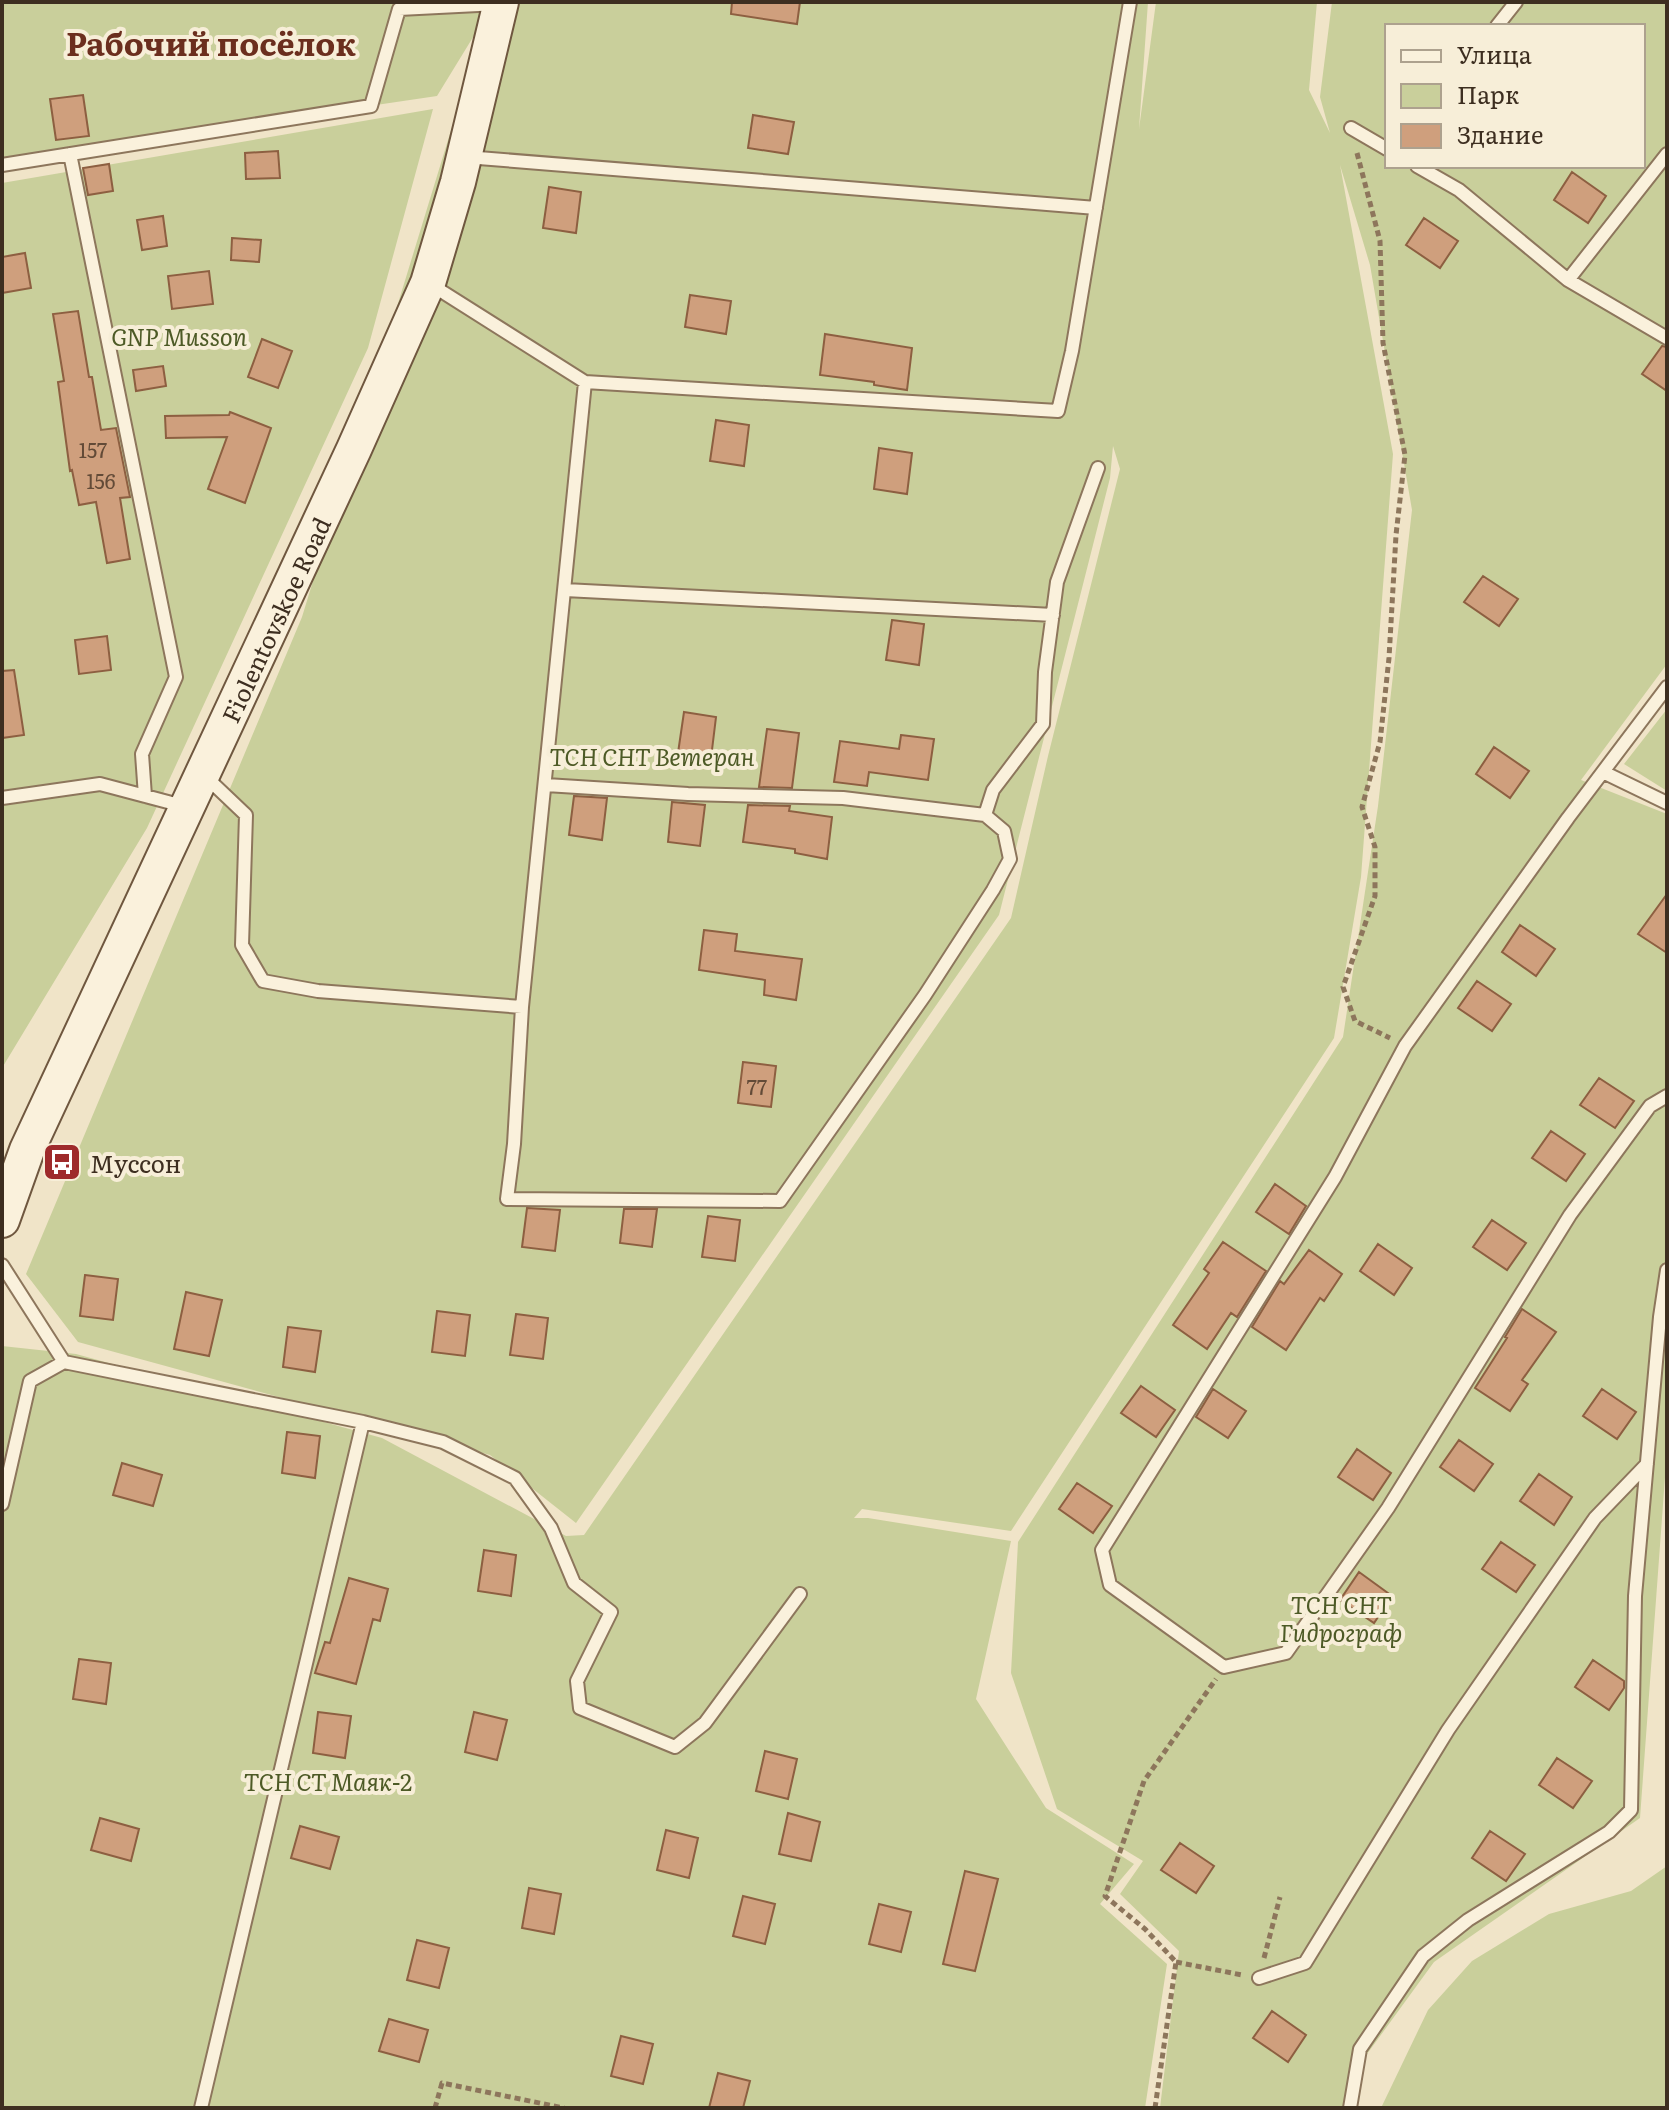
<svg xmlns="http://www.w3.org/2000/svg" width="1669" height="2110" font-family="Literata,serif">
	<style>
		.green { fill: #c9cf9b; fill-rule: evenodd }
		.building { fill: #cf9f7d; stroke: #8d5f41; stroke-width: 2 }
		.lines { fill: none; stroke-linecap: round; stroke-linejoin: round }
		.service-casing { stroke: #8d765c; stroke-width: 16 }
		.secondary-casing { stroke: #6f573f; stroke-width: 38 }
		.path { stroke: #8d765c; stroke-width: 5; stroke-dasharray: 6 4; stroke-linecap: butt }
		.service { stroke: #faf1dc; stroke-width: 12 }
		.secondary { stroke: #faf1dc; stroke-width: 34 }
		.labels { text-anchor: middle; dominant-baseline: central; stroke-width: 8; stroke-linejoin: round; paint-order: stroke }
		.number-label { font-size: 20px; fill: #624a37 }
		.park-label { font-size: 24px; font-style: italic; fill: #4d5a26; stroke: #f7eed8 }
		.street-label { font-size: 24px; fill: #3d2e20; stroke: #f7eed8 }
		.poi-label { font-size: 24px; fill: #3d2e20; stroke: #f7eed8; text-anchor: start }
		.district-label { font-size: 32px; font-weight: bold; fill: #6b2e1e; stroke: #f7eed8 }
	</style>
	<rect width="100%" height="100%" fill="#f0e4c8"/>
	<!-- green -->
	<path class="green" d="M2 2H1148L1139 129 1156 2H1317L1309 90 1330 133 1320 97 1332 2H1667V664L1581 780 1667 814V1450L1640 1818 1434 1962 1367 2054 1350 2108H1160L1179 1951 1120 1894 1143 1861 1057 1809 1011 1673 1018 1542 1343 1037 1378 806 1412 510 1370 265 1340 165 1393 454 1361 877 1334 1038 1011 1531 862 1509 854 1518H868L1011 1541 976 1699 1046 1808 1134 1864 1100 1904 1167 1964 1145 2108H2V1346L76 1354 382 1438 566 1536 584 1535 1011 918 1048 756 1120 469 1113 446 1110 478 999 915 576 1523 490 1455 78 1342 26 1274 302 617 486 16 437 96 2 160ZM1387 26H1643V166H1387Z
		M433 109 368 348 147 828 2 1068V183Z
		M1667 709V791L1624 764Z
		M1667 1866V2108H1381L1428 2010 1472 1961 1549 1914 1631 1891Z"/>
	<!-- building -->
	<path class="building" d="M732 2H800L797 24 731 14Z
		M83 95 89 136 56 140 50 99Z
		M753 115 794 122 788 154 748 148Z
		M278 151 280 178 246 179 245 153Z
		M109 164 113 191 88 195 83 168Z
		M1572 172 1606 196 1588 223 1554 200Z
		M549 187 581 192 576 233 543 228Z
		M163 216 167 246 142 250 137 220Z
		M1424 218 1458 241 1440 268 1406 245Z
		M232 238 261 240 259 262 231 260Z
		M25 253 31 288 2 293V257Z
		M209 271 213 304 172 309 168 276Z
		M690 295 731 301 726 334 685 327Z
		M78 311 89 377H92L101 430 116 428 130 497 120 498 130 559 107 563 96 502 79 505 72 470 70 471 58 382 64 381 53 314Z
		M825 334 912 348 907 390 874 385V382L820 375Z
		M262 339 292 351 278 388 248 377Z
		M1662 346 1667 347V391L1642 374Z
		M163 366 166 386 136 391 133 370Z
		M230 412 271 428 245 503 208 489 227 437 166 438 165 416 229 415Z
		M716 420 749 425 744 466 710 461Z
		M879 448 912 453 907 494 874 489Z
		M1483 576 1518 599 1499 626 1464 602Z
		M892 620 924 624 919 665 886 660Z
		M107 636 111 670 79 674 75 640Z
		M14 670 24 735 2 738V671Z
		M684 712 716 717 711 758 678 753Z
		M767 729 799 733 792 788 759 787Z
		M901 735 934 739 928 780 869 772 867 786 834 782 840 741 899 749Z
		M1494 747 1529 771 1510 798 1476 774Z
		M574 796 607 798 602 840 569 835Z
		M672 802 705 805 700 846 668 842Z
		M748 805 790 806 789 811 832 817 827 859 795 853V849L743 842Z
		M1667 894V953L1638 934Z
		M1520 925 1555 949 1536 976 1502 952Z
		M704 930 737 934 735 951 802 959 796 1000 764 995 765 980 699 970Z
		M1477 981 1511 1004 1492 1031 1458 1008Z
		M743 1062 776 1066 771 1107 738 1103Z
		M1599 1078 1634 1101 1615 1128 1580 1105Z
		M1551 1131 1585 1154 1566 1181 1532 1158Z
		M1275 1184 1306 1206 1289 1234 1256 1212Z
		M527 1208 560 1210 555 1251 522 1247Z
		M624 1209H657L652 1247 620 1243Z
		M708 1216 740 1220 735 1261 702 1257Z
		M1492 1220 1526 1243 1507 1270 1473 1247Z
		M1223 1242 1266 1271 1237 1317 1231 1313 1207 1349 1173 1325 1209 1273 1204 1269Z
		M1378 1244 1412 1268 1394 1295 1360 1271Z
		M1309 1250 1342 1274 1324 1301 1320 1298 1286 1350 1252 1327 1280 1281 1284 1284Z
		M85 1275 118 1279 113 1320 80 1316Z
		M186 1292 222 1300 209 1356 174 1349Z
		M1522 1309 1556 1332 1522 1380 1528 1384 1510 1411 1475 1388 1507 1338 1505 1337Z
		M437 1311 470 1315 465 1356 432 1352Z
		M516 1314 548 1318 543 1359 510 1355Z
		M288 1327 321 1331 315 1372 283 1367Z
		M1141 1386 1175 1410 1156 1437 1121 1413Z
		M1213 1389 1246 1411 1228 1438 1196 1417Z
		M1602 1389 1636 1412 1617 1439 1583 1416Z
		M287 1432 320 1436 315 1478 282 1473Z
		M1459 1440 1493 1464 1474 1491 1440 1467Z
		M1357 1449 1391 1473 1373 1500 1338 1477Z
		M122 1463 162 1475 153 1506 113 1495Z
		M1539 1474 1572 1497 1554 1525 1520 1501Z
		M1077 1483 1112 1506 1093 1533 1059 1509Z
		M1501 1542 1535 1565 1516 1592 1482 1569Z
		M484 1550 516 1555 511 1596 478 1591Z
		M1359 1572 1392 1596 1374 1623 1340 1600Z
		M349 1578 388 1589 380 1621 373 1619 356 1684 315 1673 325 1642 330 1643Z
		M79 1659 111 1663 106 1704 73 1699Z
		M1593 1660 1624 1681V1688L1609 1710 1575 1687Z
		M318 1712 351 1716 345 1758 313 1753Z
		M474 1712 507 1720 497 1760 465 1752Z
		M765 1751 797 1759 788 1799 756 1791Z
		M1557 1758 1592 1781 1573 1808 1539 1785Z
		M788 1813 820 1822 811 1861 779 1854Z
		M100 1818 139 1829 131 1861 91 1850Z
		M300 1826 339 1837 330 1869 291 1858Z
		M666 1830 698 1838 689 1878 657 1870Z
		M1490 1831 1525 1854 1506 1881 1472 1858Z
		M1180 1843 1214 1866 1196 1893 1161 1870Z
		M965 1871 998 1879 975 1971 943 1964Z
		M529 1888 561 1894 554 1934 522 1928Z
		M743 1896 775 1904 765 1944 733 1936Z
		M879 1904 911 1912 901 1952 869 1944Z
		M417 1940 449 1948 439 1988 407 1980Z
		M1272 2011 1306 2035 1288 2062 1253 2038Z
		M389 2019 428 2030 419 2062 379 2051Z
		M621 2036 653 2044 643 2084 611 2076Z
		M718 2073 750 2081 743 2108H709Z"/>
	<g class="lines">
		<!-- service casing -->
		<g class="service-casing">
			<path id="service" d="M399 9 498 4
				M1497 26 1516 2
				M1351 128 1387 149
				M70 154 176 677 142 754 145 796
				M466 157 1096 208
				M2 165 371 106 399 9
				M1417 166 1459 190 1568 280 1667 338
				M1568 280 1667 154
				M430 284 585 382 1058 411 1072 351 1130 2
				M585 382 522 1007 514 1144 507 1199 780 1201 925 995 993 890 1010 859 1004 831 985 815 993 790 1043 724 1045 672 1057 582 1098 468
				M565 590 1053 615
				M1667 687 1568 818 1405 1046 1335 1177 1102 1550 1110 1585 1224 1667 1286 1653 1388 1508 1570 1215 1650 1106 1667 1096
				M1603 772 1667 803
				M206 777 246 815 242 945 263 981 318 991 522 1007
				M546 785 688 794 843 798 985 815
				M2 798 100 784 183 806
				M2 1265 64 1362 363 1422 443 1442 515 1478 551 1528 574 1583 611 1612 577 1681 580 1708 675 1747 705 1723 800 1594
				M2 1504 30 1381 64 1362
				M1259 1978 1305 1963 1448 1730 1595 1518 1647 1464
				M201 2108 363 1422
				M1350 2108 1360 2049 1423 1956 1468 1920 1609 1832 1631 1810 1635 1596 1660 1317 1667 1270"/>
		</g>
		<!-- secondary casing -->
		<g class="secondary-casing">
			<g id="secondary">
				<path id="s1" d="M2 1220 27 1150 354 449 428 283 458 182 501 2"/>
			</g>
		</g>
		<!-- path -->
		<path class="path" d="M1357 153 1380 241 1383 343 1405 455 1396 535 1389 658 1380 742 1362 807 1375 847V896L1343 987 1355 1021 1390 1038
			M1264 1958 1280 1897
			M1176 1962 1242 1975
			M435 2108 442 2083 564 2108
			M1155 2108 1176 1962 1145 1929 1105 1896 1144 1781 1216 1679"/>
		<!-- service -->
		<use href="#service" class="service"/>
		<!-- secondary -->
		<use href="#secondary" class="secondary"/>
	</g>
	<!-- icons -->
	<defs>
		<g id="bus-square" transform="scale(2)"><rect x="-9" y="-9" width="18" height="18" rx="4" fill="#9e2a2b" stroke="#f7eed8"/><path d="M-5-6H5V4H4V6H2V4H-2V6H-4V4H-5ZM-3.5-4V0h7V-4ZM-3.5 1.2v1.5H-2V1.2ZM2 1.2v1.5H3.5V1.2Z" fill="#fff"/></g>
	</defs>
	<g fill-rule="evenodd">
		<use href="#bus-square" x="62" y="1162"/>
	</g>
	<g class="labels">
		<!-- number labels -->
		<g class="number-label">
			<text x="93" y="449">157</text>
			<text x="101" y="480">156</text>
			<text x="757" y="1086">77</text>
		</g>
		<!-- park labels -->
		<g class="park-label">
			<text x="179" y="335">GNP Musson</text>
			<text x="652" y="755">ТСН СНТ Ветеран</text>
			<text x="1341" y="1603">ТСН СНТ<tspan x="1341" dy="28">Гидрограф</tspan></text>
			<text x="328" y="1780">ТСН СТ Маяк-2</text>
		</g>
		<!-- street labels -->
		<g class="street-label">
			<text stroke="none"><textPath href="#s1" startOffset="660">Fiolentovskoe Road</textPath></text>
		</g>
		<!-- poi labels -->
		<g class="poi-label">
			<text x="90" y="1162">Муссон</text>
		</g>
		<!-- district labels -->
		<g class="district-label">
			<text x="211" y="42">Рабочий посёлок</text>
		</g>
	</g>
	<!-- border -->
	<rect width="1669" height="2110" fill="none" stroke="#3d2e20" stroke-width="8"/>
	<!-- legend -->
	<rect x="1385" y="24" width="260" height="144" fill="#f7eed8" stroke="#ada18e" stroke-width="2"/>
	<rect x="1401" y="50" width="40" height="12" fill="#faf1dc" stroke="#ada18e" stroke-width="2"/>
	<text x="1457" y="64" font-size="24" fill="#3d2e20">Улица</text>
	<rect x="1401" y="84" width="40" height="24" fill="#c9cf9b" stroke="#ada18e" stroke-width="2"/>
	<text x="1457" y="104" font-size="24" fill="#3d2e20">Парк</text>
	<rect x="1401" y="124" width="40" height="24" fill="#cf9f7d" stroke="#ada18e" stroke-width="2"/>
	<text x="1457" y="144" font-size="24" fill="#3d2e20">Здание</text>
</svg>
